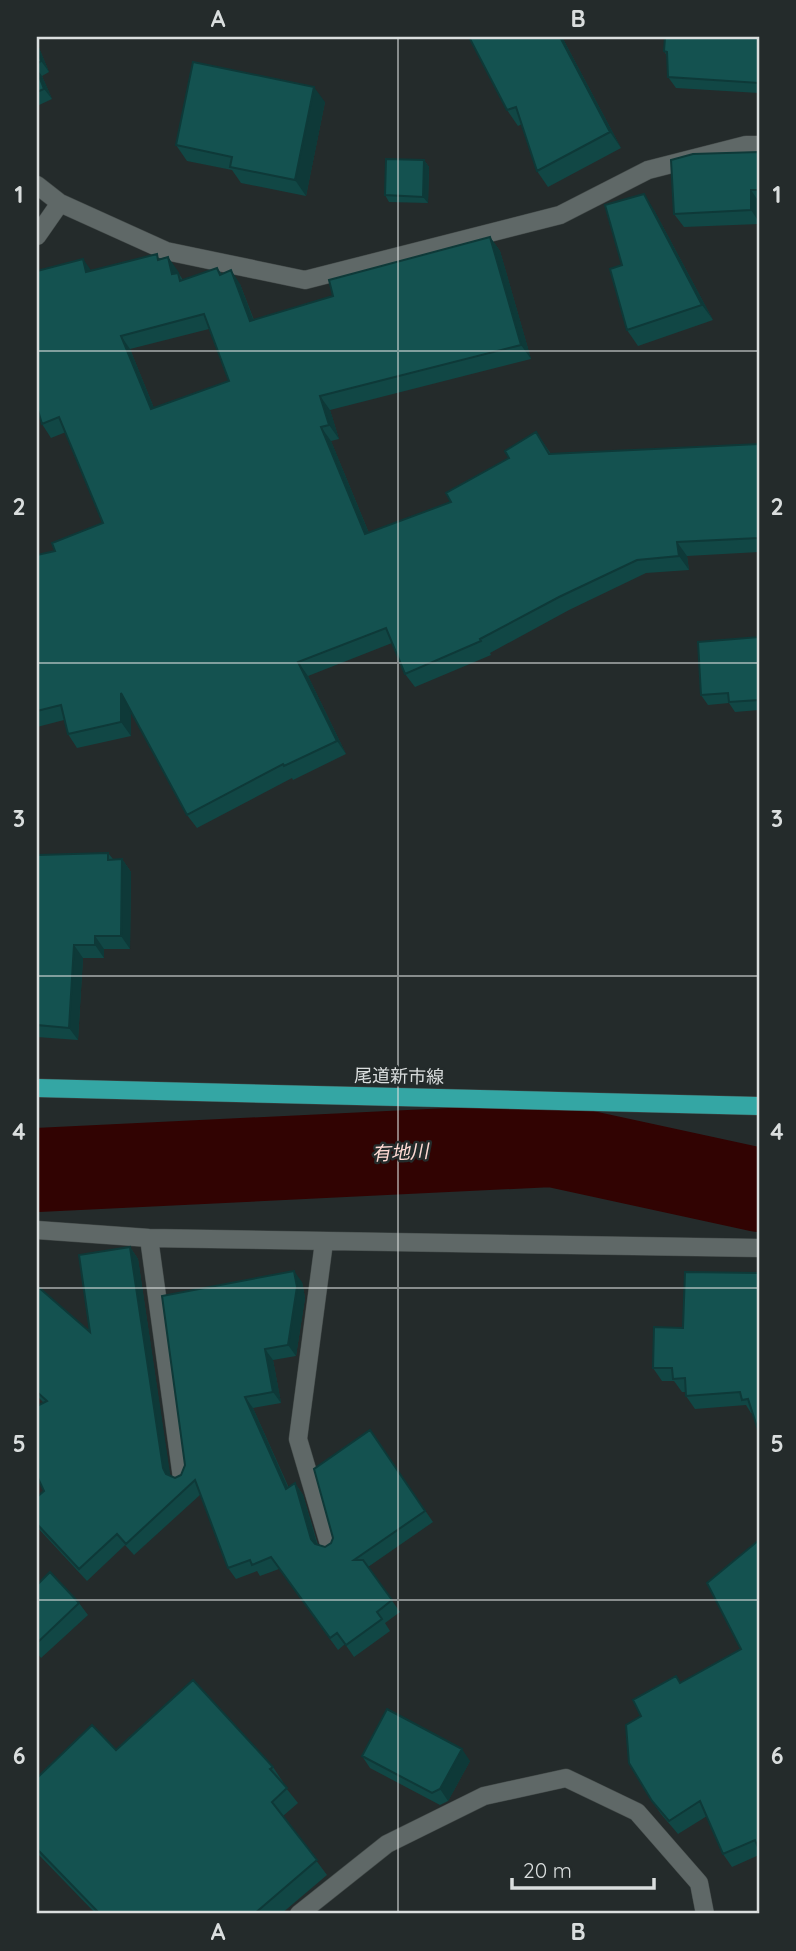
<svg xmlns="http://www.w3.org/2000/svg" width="796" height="1951" font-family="Quicksand,'Noto Sans JP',sans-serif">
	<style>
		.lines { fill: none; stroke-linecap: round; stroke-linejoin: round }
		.river { stroke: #310302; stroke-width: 84 }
		.minor-casing { stroke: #424948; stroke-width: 19 }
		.major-casing { stroke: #424948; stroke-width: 19 }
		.minor { stroke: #5f6867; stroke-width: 18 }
		.major { stroke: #34a6a4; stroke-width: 18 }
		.wall { fill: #114745; fill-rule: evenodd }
		.shaded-wall { fill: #0e3938 }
		.building { fill: #145250; stroke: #0e3938; stroke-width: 2; fill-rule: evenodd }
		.grid { fill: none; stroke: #dadede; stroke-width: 2; stroke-opacity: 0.55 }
		.labels { text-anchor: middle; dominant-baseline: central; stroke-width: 5; stroke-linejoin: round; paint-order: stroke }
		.street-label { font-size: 18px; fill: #dadede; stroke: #242b2b }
		.water-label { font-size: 19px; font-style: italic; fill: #ffdad4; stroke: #242b2b }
		.neatline { fill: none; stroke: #dadede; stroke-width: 2.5 }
		.grid-label { font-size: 23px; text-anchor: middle; font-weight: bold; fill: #dadede }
	</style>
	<rect width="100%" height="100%" fill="#242b2b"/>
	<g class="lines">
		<!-- river -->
		<path class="river" d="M37 1170 552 1145 759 1190"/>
		<!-- minor casing -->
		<g class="minor-casing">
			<path id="minor" d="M37 185 60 203 166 251 305 280 560 215 648 170 746 145H759
				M37 236 60 203
				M37 1230 149 1238 759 1248
				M149 1238 182 1478
				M324 1242 298 1439 330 1547
				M299 1914 387 1844 484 1796 566 1778 637 1812 699 1883 705 1914"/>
		</g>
		<!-- major casing -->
		<g class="major-casing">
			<path id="major" d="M37 1088 759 1106"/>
		</g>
		<!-- minor -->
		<use href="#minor" class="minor"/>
		<!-- major -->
		<use href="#major" class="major"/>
	</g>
	<!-- wall -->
	<path class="wall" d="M469 37H562L621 148 548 187 537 171 522 124 518 126 507 110Z
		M759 37V93L676 88 668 77 667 56 664 51Z
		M37 43 49 72 42 76 52 99 37 106Z
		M325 102 306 196 241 183 232 170 187 161 176 145Z
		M759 152V224L684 227 674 214Z
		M424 160 429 167 428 203 389 202 385 195Z
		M654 210 713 320 638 346 627 330 622 265Z
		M490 237 500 251 531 359 330 410 339 439 331 441 369 533 451 502 509 458 536 432 551 454 759 444V552L687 556 689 570 646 573 569 610 490 653 491 655 415 687 405 674 392 643 308 676 346 754 293 780 292 778 197 828 187 815 131 710V736L77 748 68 734 64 720 37 727V555L55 551 103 523 66 432 51 438 42 424 91 270 168 257 183 280 217 268 222 274 240 284 254 320 333 296ZM209 329 229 381 154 408 130 349Z
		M759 637V710L735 712 729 703 708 705 701 695Z
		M108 853 113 859H122L131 872 130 949H104V958H83L78 1040 37 1037V858Z
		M130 1247 138 1259 170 1476 175 1478 181 1475 302 1282 305 1298 296 1356 273 1360 281 1403 253 1408 289 1488 295 1483 303 1495 318 1545 325 1547 331 1543 333 1538 370 1430 433 1522 368 1567 400 1612 385 1623 390 1631 354 1657 345 1644 338 1650 279 1569 260 1576 257 1571 236 1579 228 1568 201 1494 134 1555 125 1545 87 1581 37 1527V1497L44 1491V1403L37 1396V1286L90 1332Z
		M759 1273 753 1413H751L746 1405 695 1409 686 1396 685 1392H682L674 1381H662L653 1368 683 1328Z
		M759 1540V1855L732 1867 723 1854 707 1816 678 1834 661 1814 652 1801 641 1716 681 1683 741 1649Z
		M37 1585 79 1603 88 1615 41 1658 37 1653Z
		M116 1750 273 1767 283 1782 282 1783 298 1803 283 1816 327 1875 281 1914H96L37 1853V1778Z
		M362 1756 470 1761 448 1801 440 1805 370 1768Z"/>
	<!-- shaded-wall -->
	<path class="shaded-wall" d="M560 37H562L621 148 610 132Z
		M37 43 49 72 41 61 37 50Z
		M37 69 42 76 52 99 44 89Z
		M314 87 325 102 306 196 295 180Z
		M424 160 429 167 428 203 423 197Z
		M751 190 759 202V222L751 210Z
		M644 194 654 210 713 320 702 305Z
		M490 237 500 251 531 359 521 345Z
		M168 257 178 271 181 288 172 274Z
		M83 259 93 273 86 272Z
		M231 270 240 284 259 335 250 321Z
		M121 336 130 349 160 423 151 409Z
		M320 396 330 410 339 439 329 425Z
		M321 427 331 441 375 548 365 534Z
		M677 542 687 556 689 570 679 556Z
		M298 662 308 676 346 754 337 741Z
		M121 693 131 706V736L121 722Z
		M122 859 131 872 130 949 121 936Z
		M95 936 104 949V958L95 945Z
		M74 945 83 958 78 1040 69 1028Z
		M130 1247 138 1259 171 1480 166 1474 163 1468Z
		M294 1271 302 1282 305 1298 296 1356 288 1345Z
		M265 1349 273 1360 281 1403 273 1392Z
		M245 1397 253 1408 294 1501 286 1489Z
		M295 1483 303 1495 319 1551 311 1539Z
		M462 1749 470 1761 448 1801 440 1789Z"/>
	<!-- building -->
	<path class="building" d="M469 37H560L610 132 537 171 516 107 507 110Z
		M665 37H759V83L668 77 667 52 664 51Z
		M37 50 41 61 37 64Z
		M193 62 314 87 295 180 230 167 232 157 176 145Z
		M37 71 44 89 37 92Z
		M759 152V190H751V210L674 214 671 160 693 154Z
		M386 159 424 160 423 197 385 195Z
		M644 194 702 305 627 330 610 269 622 265 605 205Z
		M490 237 521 345 320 396 329 425 321 427 365 534 451 502 446 493 509 458 505 451 536 432 549 454 759 444V538L677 542 679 556 637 560 559 597 480 639 481 641 405 674 386 628 298 662 337 741 284 766 283 764 187 815 121 693V722L68 734 61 705 37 711V555L55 551 52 543 103 523 59 417 42 424 37 407V271L83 259 86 272 157 254 158 260 168 257 172 274 178 273 180 281 217 268 220 275 231 270 250 321 333 296 329 280ZM204 314 229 381 151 409 121 336Z
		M759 637V700L729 702 728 693 701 695 698 642Z
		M108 853V860L122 859 121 936H95V945H74L69 1028 37 1025V858H38V855Z
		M130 1247 163 1468 166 1474 175 1478 181 1475 185 1465 162 1296 294 1271 297 1287 288 1345 265 1349 273 1392 245 1397 286 1489 295 1483 311 1539 315 1544 325 1547 331 1543 333 1538 314 1469 370 1430 425 1511 354 1560H363L392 1600 377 1612 382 1619 346 1645 337 1633 330 1638 271 1557 252 1565 250 1560 228 1568 195 1480 126 1544 117 1534 79 1569 37 1524V1497L44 1491 37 1476V1406L47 1401 37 1392V1286L90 1332 79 1255Z
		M685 1272 759 1273V1433L748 1399 742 1400 740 1392 686 1396 685 1378 673 1379 672 1368H653L654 1327 683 1328Z
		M759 1540V1850L755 1840 723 1854 700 1801 669 1821 652 1801 629 1763 626 1725 641 1716 633 1700 676 1676 680 1683 741 1649 707 1583Z
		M50 1572 79 1603 37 1643V1585Z
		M193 1680 273 1767 270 1769 287 1788 272 1802 317 1860 254 1914H100L37 1849V1778L92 1725 116 1750Z
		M387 1709 462 1749 440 1789 432 1793 362 1756Z"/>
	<!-- grid -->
	<path class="grid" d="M398 37V1914M37 351H759M37 663H759M37 976H759M37 1288H759M37 1600H759"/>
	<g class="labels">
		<!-- street labels -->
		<g class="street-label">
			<text transform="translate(399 1076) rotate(1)">尾道新市線</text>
		</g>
		<!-- water labels -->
		<g class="water-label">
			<text transform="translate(400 1152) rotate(-3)">有地川</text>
		</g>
	</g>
	<!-- border -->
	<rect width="796" height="1951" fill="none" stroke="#242b2b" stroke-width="77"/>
	<!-- scale -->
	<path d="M512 1878v10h142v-10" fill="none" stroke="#dadede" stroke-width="3.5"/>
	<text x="523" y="1878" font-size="21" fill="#dadede" stroke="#242b2b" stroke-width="5" paint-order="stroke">20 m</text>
	<rect x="38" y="38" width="720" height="1874" class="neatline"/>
	<g class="grid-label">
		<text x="218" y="27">A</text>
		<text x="578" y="27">B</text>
		<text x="19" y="203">1</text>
		<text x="777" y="203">1</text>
		<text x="19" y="515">2</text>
		<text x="777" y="515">2</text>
		<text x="19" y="827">3</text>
		<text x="777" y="827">3</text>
		<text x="19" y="1140">4</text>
		<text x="777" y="1140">4</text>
		<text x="19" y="1452">5</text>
		<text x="777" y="1452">5</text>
		<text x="19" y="1764">6</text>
		<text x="777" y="1764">6</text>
		<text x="218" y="1940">A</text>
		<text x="578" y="1940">B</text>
	</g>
</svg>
